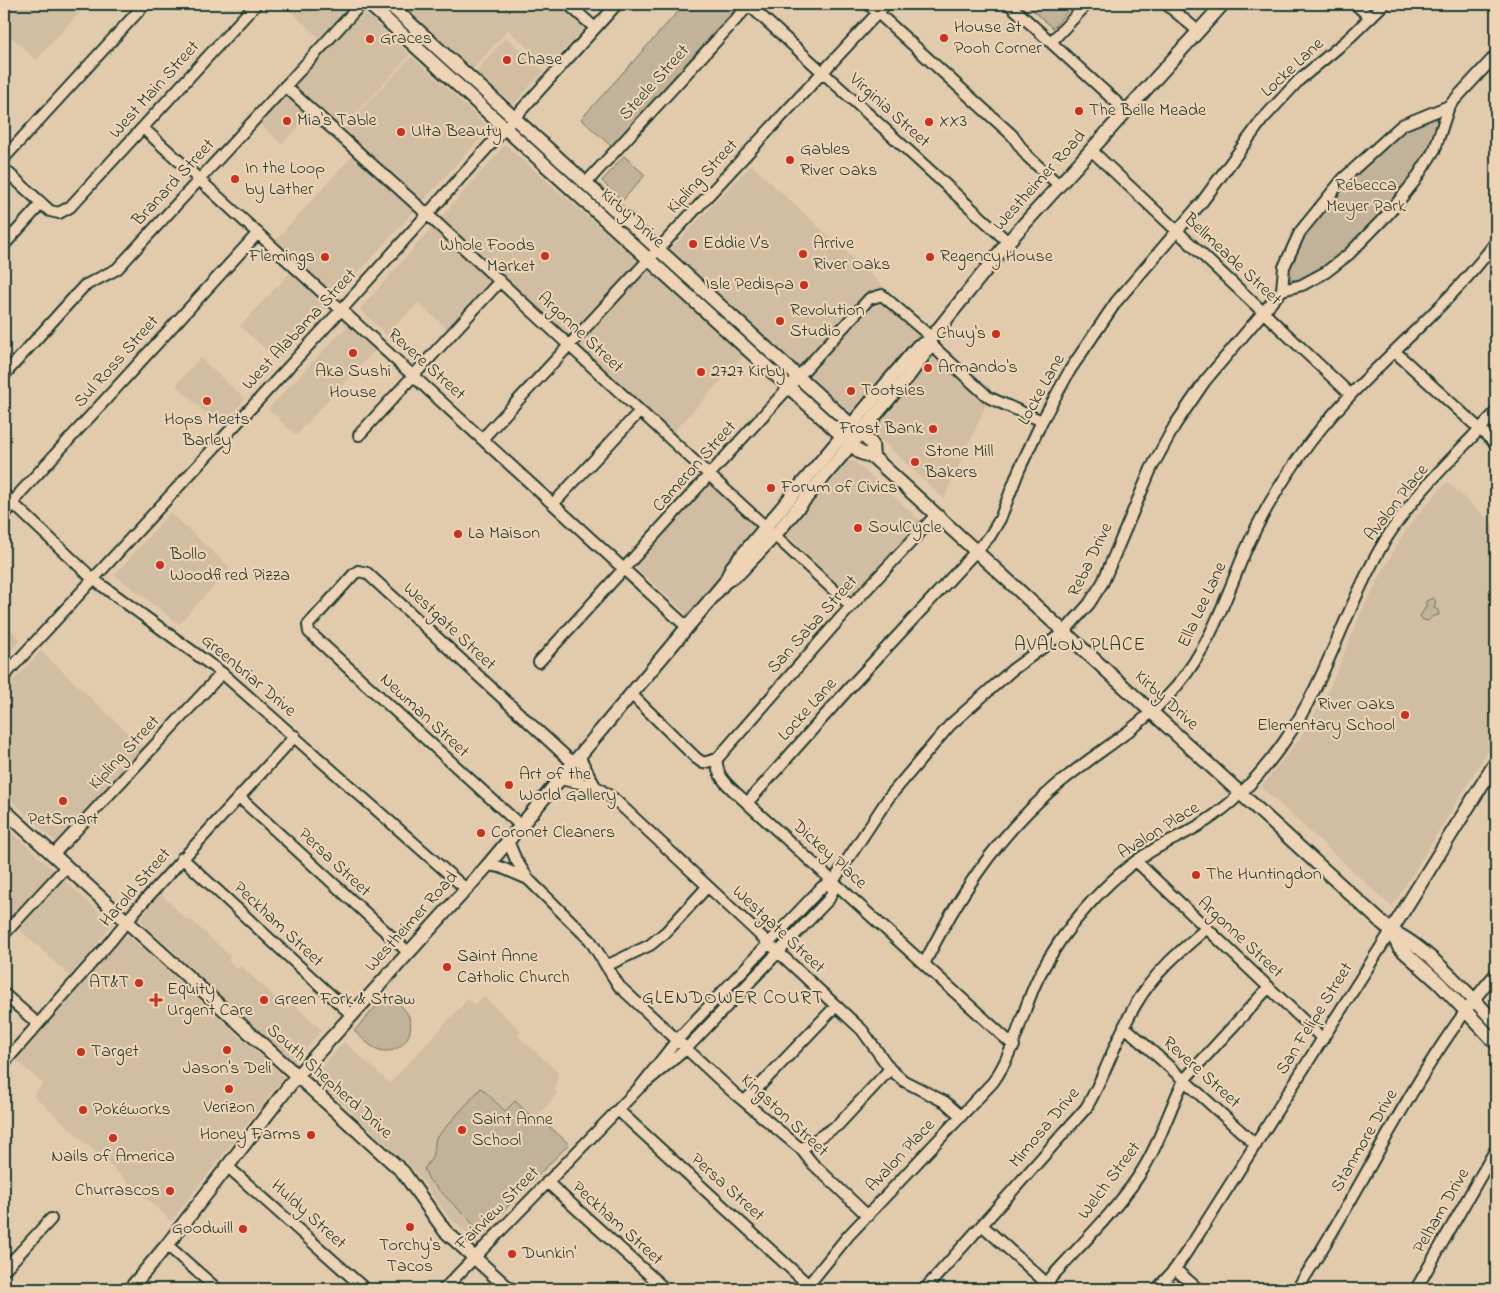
<svg xmlns="http://www.w3.org/2000/svg" width="1500" height="1293" font-family="'Indie Flower',sans-serif">
	<style>
		.built { fill: #d1bda2 }
		.green { fill: #c1b299; stroke: #707866 }
		.lines { fill: none; stroke-linecap: round; stroke-linejoin: round }
		.minor-casing { stroke: #1f3d34; stroke-width: 14 }
		.major-casing { stroke: #1f3d34; stroke-width: 16 }
		.minor { stroke: #eed3b5; stroke-width: 10 }
		.major { stroke: #eed3b5; stroke-width: 12 }
		.poi-dot { fill: #c8321e; stroke: #eed3b5; stroke-width: 2 }
		.labels { text-anchor: middle; dominant-baseline: central; stroke-width: 4.5; stroke-linejoin: round; paint-order: stroke }
		.poi-label { font-size: 18px; fill: #1f3d34; stroke: #eed3b5; text-anchor: start }
		.street-label { font-size: 18px; fill: #1f3d34; stroke: #eed3b5 }
		.park-label { font-size: 18px; fill: #2f493e; stroke: #eed3b5 }
		.neighbourhood-label { font-size: 19px; letter-spacing: 1px; fill: #1f3d34; stroke: #eed3b5 }
	</style>
	<rect width="100%" height="100%" fill="#e2caad"/>
	<filter id="ink" filterUnits="userSpaceOnUse"><feTurbulence type="fractalNoise" baseFrequency=".02" numOctaves="2"/><feDisplacementMap in="SourceGraphic" scale="10" xChannelSelector="R" yChannelSelector="G"/><feConvolveMatrix kernelMatrix="1 2 1 2 8 2 1 2 1" color-interpolation-filters="sRGB"/></filter>
	<g filter="url(#ink)">
		<!-- built -->
		<path class="built" d="M4 4H87L36 60 4 30Z
			M283 4H355L410 55 341 129 317 107 282 144 260 124 329 47Z
			M401 4H559L585 27 549 67 508 30 473 69Z
			M506 37 544 71 513 104 475 72Z
			M412 56 484 123V134L278 361 240 326 300 262 276 240 360 147 342 130Z
			M505 145 606 232 744 355 673 433 535 310 538 306 500 273 449 330 418 303 386 335 360 309Z
			M751 165 929 328 851 416 670 250Z
			M347 326 375 350 296 435 268 409Z
			M933 354 988 400 944 499 872 431Z
			M200 358 245 399 220 426 176 385Z
			M846 461H854L921 521 851 596 785 533Z
			M1447 482 1496 527V738L1392 907 1261 787 1298 741 1328 692 1361 613 1396 546 1413 520Z
			M709 483 759 530 688 615 633 565Z
			M170 512 230 568 179 624 115 575Z
			M4 624 21 640 4 658Z
			M41 651 145 749 58 844 4 793V691Z
			M4 825 112 924 71 977 4 915Z
			M161 894 188 921 191 920 230 956 228 960 237 969 241 966 288 1009 293 1004 322 1030 293 1064 142 922 141 918Z
			M124 937H130L284 1077 171 1221 33 1095 43 1084 15 1059Z
			M483 996 520 1030 518 1036 558 1072 555 1088 557 1094 538 1115 569 1144 475 1241 447 1215 424 1183 409 1165 313 1077 344 1042 390 1083 468 999 475 1005Z"/>
		<!-- green -->
		<path class="green" d="M685 4 739 5 611 146 581 119Z
			M1026 4H1074L1053 28Z
			M1432 117 1441 122 1432 148 1411 180 1387 211 1347 252 1325 269 1302 281 1290 279 1287 266 1303 233 1345 181 1404 128Z
			M624 156 645 175 622 201 602 181Z
			M1433 598 1436 601 1434 608 1438 610 1439 615 1433 616 1428 621 1423 620 1420 616 1426 607V601Z
			M387 994C395 1001 405 1007 409 1017 416 1035 399 1056 379 1050 370 1047 361 1037 354 1031Z
			M481 1088 505 1111 515 1101 534 1119 538 1116 569 1144 482 1233 429 1180 424 1169 432 1158 436 1138Z"/>
		<g class="lines">
			<!-- minor casing -->
			<g class="minor-casing">
				<path id="minor" d="M568 4 595 28
					M748 4 1008 242
					M868 4 991 116 1012 135 1027 156 1059 185
					M1009 4 1126 111
					M1166 4 1198 31
					M1355 4 1371 18
					M1051 42 1087 4
					M285 86 427 214 851 606
					M143 128 687 627
					M1091 150 1350 394
					M4 158 145 4
					M4 169 50 211 59 213 70 207 256 4
					M585 184 749 5
					M4 245 41 204
					M1282 290 1284 267 1300 232 1343 179 1402 125 1449 106 1496 55
					M928 342 986 395
					M1394 351 1496 444
					M4 375 84 286 117 269 361 4
					M990 398 1042 421
					M359 435 500 281
					M483 438 886 4
					M4 495 93 579 222 673 466 889
					M554 503 640 411
					M4 516 20 493 258 233
					M539 662 869 299 882 295 931 337
					M4 676 342 309 617 4
					M631 694 696 758 703 763 717 759 851 606 936 515
					M579 756 595 786
					M717 759C715 779 734 790 747 803L1014 1046
					M559 779 595 786 614 799 862 1030 890 1069 904 1081 945 1102 961 1116
					M239 797 408 952
					M747 803 852 685 990 536 1000 519 1019 470 1042 421 1070 370 1116 302 1202 202 1262 120 1299 80 1346 41 1384 4
					M521 826 309 632 308 625 354 574 358 571 367 573 573 763
					M508 841 516 860 529 880 590 940 619 986 734 1093 801 1149 812 1163 868 1216
					M53 855 222 673
					M182 858 352 1015
					M1136 861 1323 1039
					M488 865 500 867 528 879
					M4 934 66 867
					M924 964C957 899 994 840 1050 791 1093 753 1137 732 1176 687 1209 648 1225 600 1244 554 1259 519 1278 487 1300 456 1356 376 1438 320 1496 242
					M606 966 650 945 666 932 707 887
					M4 994 38 1024
					M1124 1026 1256 1145
					M4 1063 110 942 135 911 295 736
					M640 1087 677 1040 822 887 834 880 889 797 950 725 1012 670 1064 632 1089 604 1103 582 1151 469 1175 425 1205 381 1282 290 1302 285 1326 272 1349 254 1389 213 1414 182 1435 149 1449 106
					M746 1100 836 1006
					M618 1110 813 1289
					M801 1149 838 1125 890 1069
					M227 1166 365 1289
					M547 1182 665 1289
					M983 1226 1053 1289
					M167 1245 217 1289
					M1175 1269 1198 1289
					M4 1270 51 1219
					M444 1289 640 1087 686 1049 829 899 833 890 834 880
					M805 1289 848 1236 993 1082C1016 1050 1021 1012 1039 976 1051 953 1068 928 1085 909 1105 886 1127 865 1153 850 1170 840 1190 832 1206 821 1237 801 1263 772 1284 742 1326 682 1344 612 1380 549 1409 498 1456 455 1496 412
					M925 1289 1086 1108C1106 1075 1116 1037 1136 1004 1154 973 1180 951 1207 928
					M1041 1289C1073 1252 1111 1217 1138 1177 1159 1146 1168 1112 1184 1080L1269 987
					M1157 1289 1175 1269 1196 1238 1391 931
					M1297 1289C1366 1185 1414 1068 1496 973
					M1416 1289 1496 1149"/>
			</g>
			<!-- major casing -->
			<g class="major-casing">
				<path id="major" d="M369 4 838 432 861 453 873 457 1391 931C1424 944 1470 996 1496 1023
					M389 4 872 444 873 457
					M726 580 732 567 918 346 928 342 1008 242 1223 4
					M4 810 403 1172 445 1231 509 1289
					M1391 931 1496 762
					M1391 931 1399 947 1439 983 1496 1043
					M130 1289 167 1245 296 1077 488 865 725 582 739 573 775 535 910 374 926 352 928 342"/>
			</g>
			<!-- minor -->
			<use href="#minor" class="minor"/>
			<!-- major -->
			<use href="#major" class="major"/>
		</g>
	</g>
	<!-- markers -->
	<g class="poi-dot">
		<circle cx="944" cy="38" r="5"/>
		<circle cx="370" cy="39" r="5"/>
		<circle cx="507" cy="60" r="5"/>
		<circle cx="1079" cy="111" r="5"/>
		<circle cx="287" cy="121" r="5"/>
		<circle cx="929" cy="122" r="5"/>
		<circle cx="401" cy="132" r="5"/>
		<circle cx="790" cy="160" r="5"/>
		<circle cx="235" cy="179" r="5"/>
		<circle cx="693" cy="244" r="5"/>
		<circle cx="803" cy="254" r="5"/>
		<circle cx="545" cy="256" r="5"/>
		<circle cx="325" cy="257" r="5"/>
		<circle cx="930" cy="257" r="5"/>
		<circle cx="804" cy="285" r="5"/>
		<circle cx="780" cy="321" r="5"/>
		<circle cx="996" cy="334" r="5"/>
		<circle cx="353" cy="353" r="5"/>
		<circle cx="928" cy="368" r="5"/>
		<circle cx="701" cy="372" r="5"/>
		<circle cx="851" cy="391" r="5"/>
		<circle cx="207" cy="401" r="5"/>
		<circle cx="933" cy="429" r="5"/>
		<circle cx="915" cy="462" r="5"/>
		<circle cx="771" cy="488" r="5"/>
		<circle cx="858" cy="528" r="5"/>
		<circle cx="458" cy="534" r="5"/>
		<circle cx="160" cy="565" r="5"/>
		<circle cx="1405" cy="715" r="5"/>
		<circle cx="509" cy="785" r="5"/>
		<circle cx="63" cy="801" r="5"/>
		<circle cx="481" cy="833" r="5"/>
		<circle cx="1196" cy="875" r="5"/>
		<circle cx="447" cy="967" r="5"/>
		<circle cx="139" cy="983" r="5"/>
		<path d="M153.5 992.5h5v5h5v5h-5v5h-5v-5h-5v-5h5z"/>
		<circle cx="264" cy="1000" r="5"/>
		<circle cx="227" cy="1050" r="5"/>
		<circle cx="81" cy="1052" r="5"/>
		<circle cx="229" cy="1089" r="5"/>
		<circle cx="83" cy="1110" r="5"/>
		<circle cx="462" cy="1130" r="5"/>
		<circle cx="311" cy="1135" r="5"/>
		<circle cx="113" cy="1138" r="5"/>
		<circle cx="170" cy="1191" r="5"/>
		<circle cx="410" cy="1227" r="5"/>
		<circle cx="243" cy="1229" r="5"/>
		<circle cx="512" cy="1254" r="5"/>
	</g>
	<g class="labels">
		<!-- poi labels -->
		<g class="poi-label">
			<text x="954" y="28">House at<tspan x="954" dy="21">Pooh Corner</tspan></text>
			<text x="380" y="39">Graces</text>
			<text x="517" y="60">Chase</text>
			<text x="1089" y="111">The Belle Meade</text>
			<text x="297" y="121">Mia's Table</text>
			<text x="939" y="122">XX3</text>
			<text x="411" y="132">Ulta Beauty</text>
			<text x="800" y="150">Gables<tspan x="800" dy="21">River Oaks</tspan></text>
			<text x="245" y="169">In the Loop<tspan x="245" dy="21">by Lather</tspan></text>
			<text x="703" y="244">Eddie V's</text>
			<text x="813" y="244">Arrive<tspan x="813" dy="21">River Oaks</tspan></text>
			<text x="535" y="246" text-anchor="end">Whole Foods<tspan x="535" dy="21">Market</tspan></text>
			<text x="315" y="257" text-anchor="end">Flemings</text>
			<text x="940" y="257">Regency House</text>
			<text x="794" y="285" text-anchor="end">Isle Pedispa</text>
			<text x="790" y="311">Revolution<tspan x="790" dy="21">Studio</tspan></text>
			<text x="986" y="334" text-anchor="end">Chuy's</text>
			<text x="938" y="368">Armando's</text>
			<text x="353" y="372" text-anchor="middle">Aka Sushi<tspan x="353" dy="21">House</tspan></text>
			<text x="711" y="372">2727 Kirby</text>
			<text x="861" y="391">Tootsies</text>
			<text x="207" y="420" text-anchor="middle">Hops Meets<tspan x="207" dy="21">Barley</tspan></text>
			<text x="923" y="429" text-anchor="end">Frost Bank</text>
			<text x="925" y="452">Stone Mill<tspan x="925" dy="21">Bakers</tspan></text>
			<text x="781" y="488">Forum of Civics</text>
			<text x="868" y="528">SoulCycle</text>
			<text x="468" y="534">La Maison</text>
			<text x="170" y="555">Bollo<tspan x="170" dy="21">Woodfired Pizza</tspan></text>
			<text x="1395" y="705" text-anchor="end">River Oaks<tspan x="1395" dy="21">Elementary School</tspan></text>
			<text x="519" y="775">Art of the<tspan x="519" dy="21">World Gallery</tspan></text>
			<text x="63" y="820" text-anchor="middle">PetSmart</text>
			<text x="491" y="833">Coronet Cleaners</text>
			<text x="1206" y="875">The Huntingdon</text>
			<text x="457" y="957">Saint Anne<tspan x="457" dy="21">Catholic Church</tspan></text>
			<text x="129" y="983" text-anchor="end">AT&amp;T</text>
			<text x="167" y="990">Equity<tspan x="167" dy="21">Urgent Care</tspan></text>
			<text x="274" y="1000">Green Fork &amp; Straw</text>
			<text x="91" y="1052">Target</text>
			<text x="227" y="1069" text-anchor="middle">Jason's Deli</text>
			<text x="229" y="1108" text-anchor="middle">Verizon</text>
			<text x="93" y="1110">Pokéworks</text>
			<text x="472" y="1120">Saint Anne<tspan x="472" dy="21">School</tspan></text>
			<text x="301" y="1135" text-anchor="end">Honey Farms</text>
			<text x="113" y="1157" text-anchor="middle">Nails of America</text>
			<text x="160" y="1191" text-anchor="end">Churrascos</text>
			<text x="233" y="1229" text-anchor="end">Goodwill</text>
			<text x="410" y="1246" text-anchor="middle">Torchy's<tspan x="410" dy="21">Tacos</tspan></text>
			<text x="522" y="1254">Dunkin'</text>
		</g>
		<!-- street labels -->
		<g class="street-label">
			<text transform="translate(1293 68) rotate(-43)">Locke Lane</text>
			<text transform="translate(655 83) rotate(-48)">Steele Street</text>
			<text transform="translate(155 90) rotate(-48)">West Main Street</text>
			<text transform="translate(889 111) rotate(42)">Virginia Street</text>
			<text transform="translate(703 177) rotate(-47)">Kipling Street</text>
			<text transform="translate(1040 181) rotate(-48)">Westheimer Road</text>
			<text transform="translate(174 183) rotate(-47)">Branard Street</text>
			<text transform="translate(632 219) rotate(42)">Kirby Drive</text>
			<text transform="translate(1232 260) rotate(43)">Bellmeade Street</text>
			<text transform="translate(300 330) rotate(-47)">West Alabama Street</text>
			<text transform="translate(580 333) rotate(43)">Argonne Street</text>
			<text transform="translate(117 362) rotate(-48)">Sul Ross Street</text>
			<text transform="translate(426 365) rotate(42)">Revere Street</text>
			<text transform="translate(1042 390) rotate(-61)">Locke Lane</text>
			<text transform="translate(695 467) rotate(-48)">Cameron Street</text>
			<text transform="translate(1397 503) rotate(-52)">Avalon Place</text>
			<text transform="translate(1091 560) rotate(-64)">Reba Drive</text>
			<text transform="translate(1203 605) rotate(-65)">Ella Lee Lane</text>
			<text transform="translate(813 625) rotate(-48)">San Saba Street</text>
			<text transform="translate(449 627) rotate(43)">Westgate Street</text>
			<text transform="translate(248 676) rotate(40)">Greenbriar Drive</text>
			<text transform="translate(1166 701) rotate(42)">Kirby Drive</text>
			<text transform="translate(808 710) rotate(-48)">Locke Lane</text>
			<text transform="translate(424 716) rotate(43)">Newman Street</text>
			<text transform="translate(125 753) rotate(-47)">Kipling Street</text>
			<text transform="translate(1159 831) rotate(-32)">Avalon Place</text>
			<text transform="translate(829 855) rotate(42)">Dickey Place</text>
			<text transform="translate(334 863) rotate(43)">Persa Street</text>
			<text transform="translate(136 888) rotate(-49)">Harold Street</text>
			<text transform="translate(412 922) rotate(-48)">Westheimer Road</text>
			<text transform="translate(278 925) rotate(43)">Peckham Street</text>
			<text transform="translate(778 930) rotate(43)">Westgate Street</text>
			<text transform="translate(1240 938) rotate(43)">Argonne Street</text>
			<text transform="translate(1315 1019) rotate(-58)">San Felipe Street</text>
			<text transform="translate(1201 1073) rotate(42)">Revere Street</text>
			<text transform="translate(329 1082) rotate(42)">South Shepherd Drive</text>
			<text transform="translate(784 1116) rotate(43)">Kingston Street</text>
			<text transform="translate(1045 1128) rotate(-50)">Mimosa Drive</text>
			<text transform="translate(1365 1141) rotate(-60)">Stanmore Drive</text>
			<text transform="translate(901 1156) rotate(-47)">Avalon Place</text>
			<text transform="translate(1110 1181) rotate(-53)">Welch Street</text>
			<text transform="translate(727 1188) rotate(42)">Persa Street</text>
			<text transform="translate(498 1209) rotate(-45)">Fairview Street</text>
			<text transform="translate(1442 1211) rotate(-60)">Pelham Drive</text>
			<text transform="translate(308 1215) rotate(42)">Huldy Street</text>
			<text transform="translate(617 1224) rotate(42)">Peckham Street</text>
		</g>
		<!-- park labels -->
		<g class="park-label">
			<text x="1366" y="186">Rebecca<tspan x="1366" dy="21">Meyer Park</tspan></text>
		</g>
		<!-- neighbourhood labels -->
		<g class="neighbourhood-label">
			<text x="1080" y="645">AVALON PLACE</text>
			<text x="733" y="998">GLENDOWER COURT</text>
		</g>
	</g>
	<!-- margin -->
	<rect width="1500" height="1293" fill="none" stroke="#eed3b5" stroke-width="20"/>
	<rect x="10" y="10" width="1480" height="1273" fill="none" stroke="#1f3d34" stroke-width="2" filter="url(#ink)"/>
</svg>
